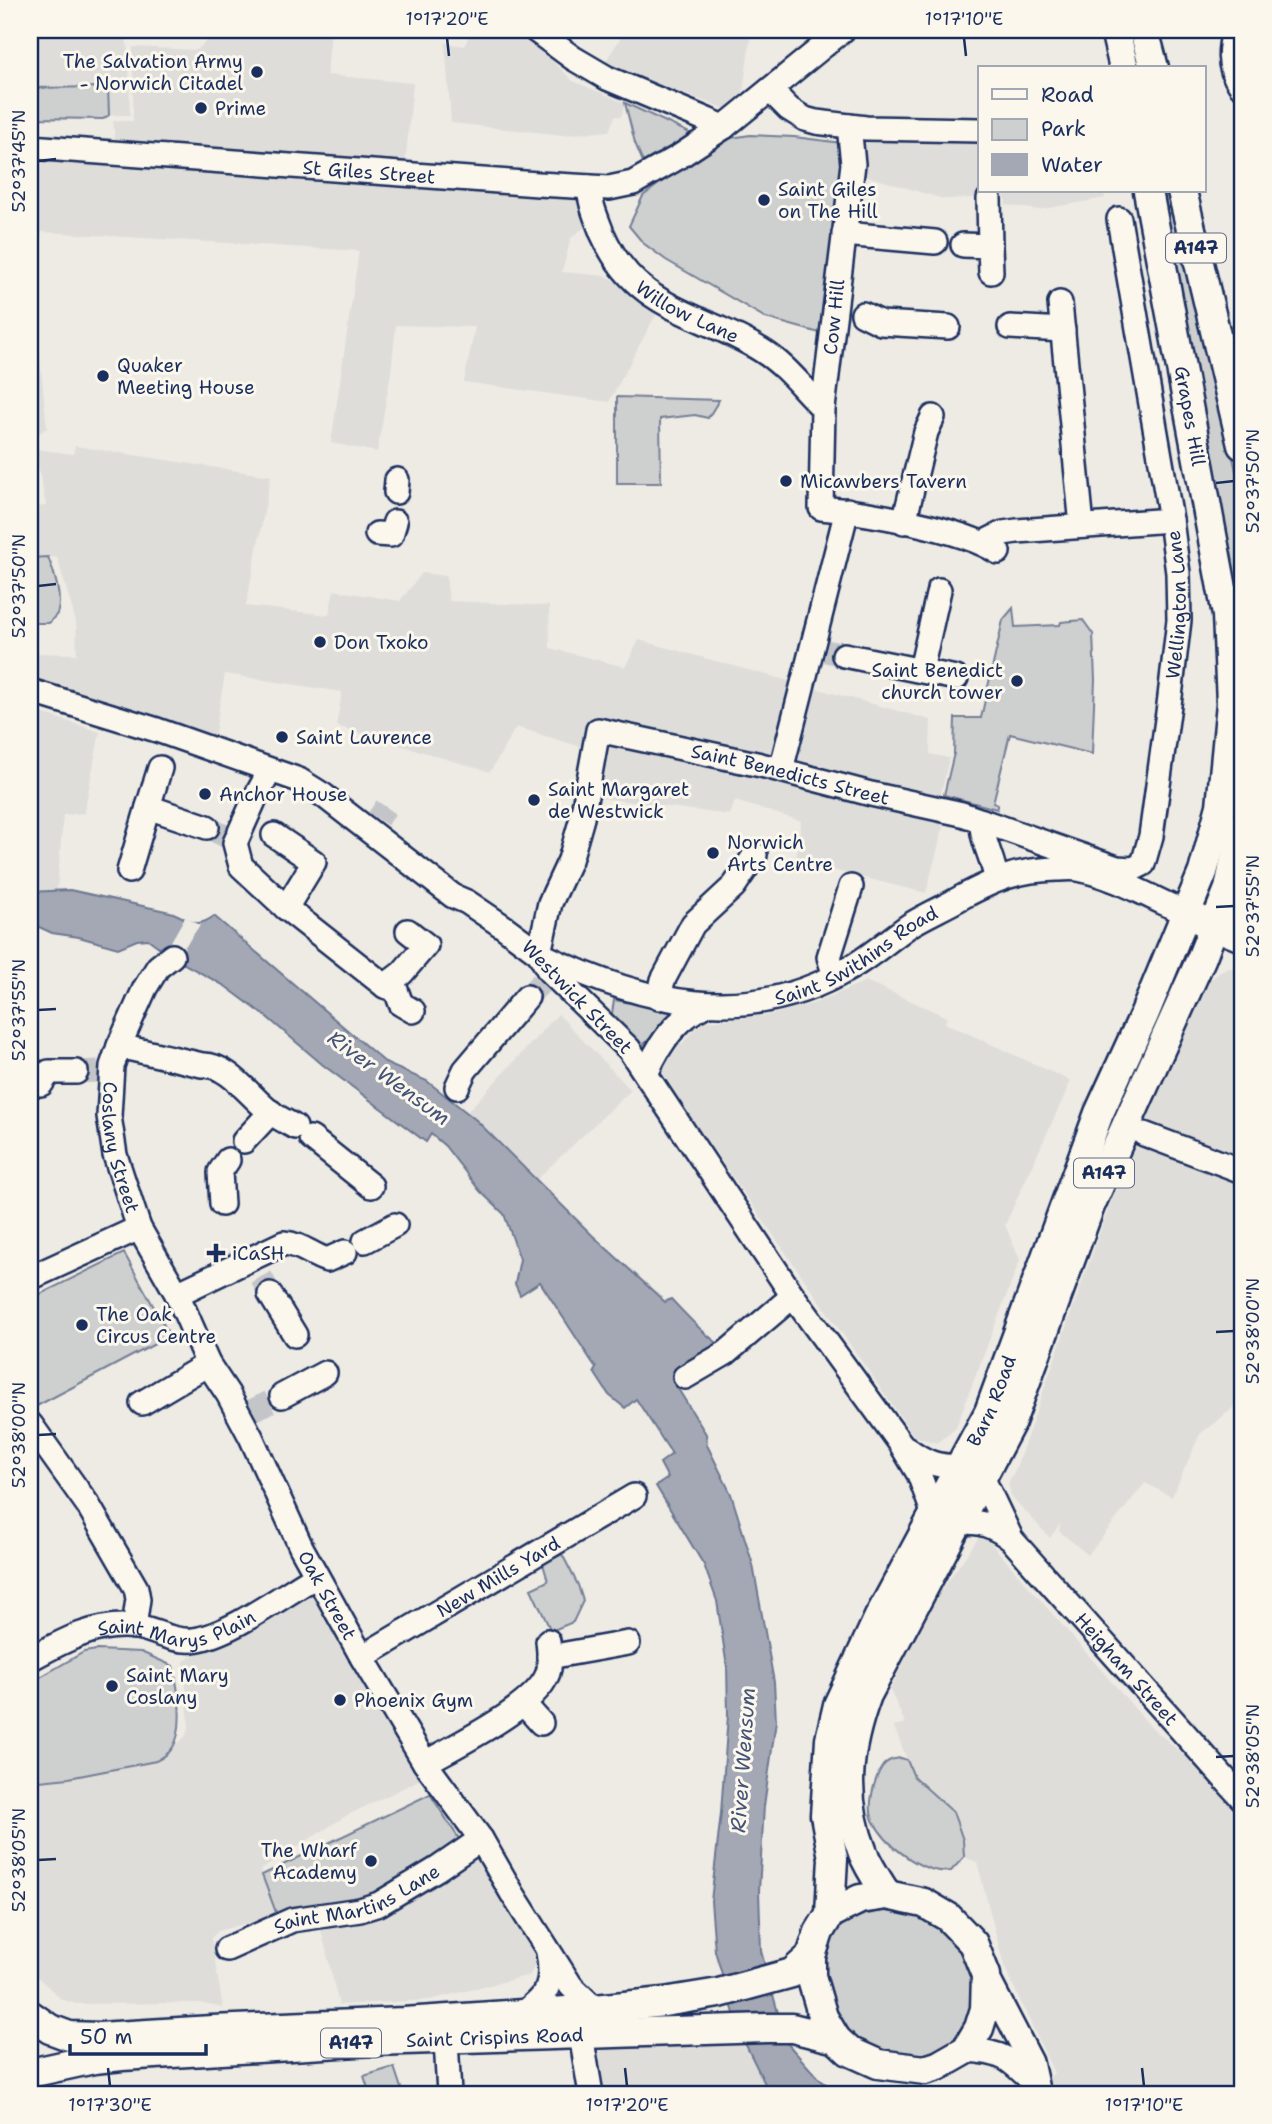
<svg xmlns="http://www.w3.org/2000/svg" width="1272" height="2124" font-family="'Shantell Sans',sans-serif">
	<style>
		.built { fill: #deddda }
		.green { fill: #cecfcf; stroke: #747f96; stroke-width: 2 }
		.water { fill: #a3a8b4; stroke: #6d7892; stroke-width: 2 }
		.pier { fill: #eeebe4 }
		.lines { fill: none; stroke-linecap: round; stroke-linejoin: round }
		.minor-tunnel { stroke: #c4c5c9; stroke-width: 23; stroke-dasharray: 23 11; stroke-linecap: butt }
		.minor-casing { stroke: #1b2f5e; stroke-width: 28 }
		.major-casing { stroke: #1b2f5e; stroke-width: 33 }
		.minor { stroke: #fbf7ec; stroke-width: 23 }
		.major { stroke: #fbf7ec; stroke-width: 28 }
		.ticks { fill: none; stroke: #1b2f5e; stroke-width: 2.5 }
		.poi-dot { fill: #1b2f5e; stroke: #fbf7ec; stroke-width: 2.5 }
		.labels { text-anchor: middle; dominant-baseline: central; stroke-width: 6; stroke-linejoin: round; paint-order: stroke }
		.shield { fill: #fbf7ec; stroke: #5e6b89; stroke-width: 2 }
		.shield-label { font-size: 18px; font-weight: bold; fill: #1b2f5e }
		.poi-label { font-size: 19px; fill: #1b2f5e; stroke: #fbf7ec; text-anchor: start }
		.street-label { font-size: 19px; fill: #1b2f5e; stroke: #fbf7ec }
		.water-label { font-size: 21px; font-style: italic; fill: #445378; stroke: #fbf7ec }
		.neatline { fill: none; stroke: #1b2f5e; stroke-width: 2.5 }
		.ticks-label { font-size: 18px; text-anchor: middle; fill: #1b2f5e }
	</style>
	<rect width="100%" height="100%" fill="#eeebe4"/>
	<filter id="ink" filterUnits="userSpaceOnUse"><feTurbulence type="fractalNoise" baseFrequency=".0143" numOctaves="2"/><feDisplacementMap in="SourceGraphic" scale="14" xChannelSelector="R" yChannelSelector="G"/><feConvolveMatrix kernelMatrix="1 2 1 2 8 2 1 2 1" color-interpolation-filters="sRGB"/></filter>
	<g filter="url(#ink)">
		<!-- built -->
		<path class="built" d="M30 30H125L129 58 130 115H109L108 87 30 88Z
			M230 30H331L327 75 413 83 405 165 584 180 592 221 571 238 562 272 606 276 660 307 609 402 464 382 475 327 396 325 391 372 377 452 331 443 359 251 42 232 32 278 47 428 30 439V161H117L113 121H133V47L197 50 214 34 229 33Z
			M470 30H522L573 81 625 103 621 117 615 116 609 131 563 135 451 123 445 43 465 46Z
			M626 30H734L751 34 743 92 727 109 633 76 605 62Z
			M858 140 980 143V191H1104L1105 198 1038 210 1006 205 1005 197 943 199 854 172Z
			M75 446 271 476 246 606 329 615 334 590 400 601 422 573 446 576 449 601 549 606 550 648 625 667 639 640 931 720 930 754 949 758 940 798 943 828 926 893 796 861 801 821 735 801 730 815 595 797 601 753 516 727 490 772 336 726 342 692 225 674 214 738 30 678V653L77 654 76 622 57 557 30 558V507L46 506 35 449 73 454Z
			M30 709 100 732 84 813 63 815 57 891 30 893Z
			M1242 965V1161L1143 1124 1211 979 1223 970Z
			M866 981 947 1017 945 1023 1071 1081 1005 1225 1020 1260 956 1427 937 1443 914 1436 666 1082 663 1072 666 1061 696 1028 706 1021 770 1015 815 1003Z
			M558 1014 631 1090 536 1180 467 1112Z
			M1133 1139 1242 1182V1393L1231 1410 1200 1434 1172 1497 1145 1483 1088 1555 1059 1531 1060 1524 1050 1538 1011 1496 1008 1483 1016 1468Z
			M982 1533 1150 1726 1190 1760 1242 1817V2094H1033L1054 2073 1004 1966 977 1862 964 1857 963 1839 953 1812 914 1777 894 1727 905 1723 890 1690 938 1595Z
			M313 1586 423 1778 346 1816 261 1870 262 1875 430 1794 427 1783 469 1841 540 1954 530 1975 430 2000 339 2005 317 1913 276 1915 218 1931 211 1938 223 2008 200 2003 76 2004 61 1999 30 1970V1776L119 1763 175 1745 185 1737 189 1728 184 1661Z
			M740 2033 770 2094H604L597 2054 617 2039Z"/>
		<!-- green -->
		<path class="green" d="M108 87 109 115 103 119 30 118V88Z
			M625 103 692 134 643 162 635 143Z
			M750 135 794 137 842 143 848 154 823 334 766 318 666 260 643 243 629 226 643 196 687 163 731 138Z
			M1161 191H1170L1242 496V720L1223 516Z
			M617 397 719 400 708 418 695 415 660 419 661 483H617Z
			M48 557C54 571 63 599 57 614 56 615 50 622 49 623H30V558Z
			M1013 608 1015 627 1060 625 1061 622 1083 620 1093 634 1095 680 1092 754 1010 734 993 803 998 805 997 809 944 795 954 753 955 718H981L1003 620Z
			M614 1000 678 1011 640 1048 611 1020Z
			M124 1253 170 1336 31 1409 30 1299Z
			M562 1554 578 1585 583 1601 573 1622 551 1631 531 1589 548 1581 543 1564Z
			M97 1650 141 1652 173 1666C178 1687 185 1728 173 1747 169 1754 163 1757 156 1761L69 1778 30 1782V1683L84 1652Z
			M901 1758 907 1760 914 1777 953 1812 963 1840 964 1857 951 1871C923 1875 885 1845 873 1820 867 1807 874 1779 882 1767 887 1760 893 1759 901 1758Z
			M430 1794 461 1842 376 1894 357 1900 277 1915 262 1875Z
			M887 1911C909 1913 929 1918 945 1934 980 1964 985 2028 938 2049 930 2052 920 2056 912 2057 906 2057 898 2054 891 2053 877 2049 865 2047 852 2037 845 2031 840 2019 835 2011 831 2003 822 1991 821 1982 820 1976 823 1968 823 1961 828 1925 853 1914 887 1911Z
			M394 2067 403 2094H370L364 2076Z"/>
		<!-- water -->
		<path class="water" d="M70 890 170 912C190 918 194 931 214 916L387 1064 427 1081 476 1120 592 1235 665 1302 671 1299C689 1318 706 1337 728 1350L675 1384 706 1434 707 1445 731 1494 753 1565 774 1682 776 1721 764 1806 759 1891 761 1951 786 2042 817 2077 838 2094H770L740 2033 715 1951 711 1901 721 1813 728 1715 727 1667 717 1601 704 1565 656 1486 668 1478 660 1463 672 1454 636 1399 625 1408 609 1395 594 1372 596 1368 540 1282 520 1295 515 1284 520 1259 504 1214 480 1191 445 1146 431 1134 426 1142 323 1065 268 1018 225 986 175 959 148 939 137 940 118 948 79 937 52 933 37 926H30V892Z"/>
		<!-- pier -->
		<path class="pier" d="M185 917 200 925 177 958 165 952Z"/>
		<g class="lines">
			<!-- minor-tunnel -->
			<path class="minor-tunnel" d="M826 651 844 655
				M378 819 386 807
				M207 827 227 837
				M527 997 541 983
				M76 1072 98 1071
				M261 1277 270 1294
				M249 1412 282 1396"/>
			<!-- minor casing -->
			<g class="minor-casing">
				<g id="minor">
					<path d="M535 30 573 58 607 78 724 127"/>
					<path d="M770 90 789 109 805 119 816 122 866 128 980 130"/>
					<path d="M849 126 853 164 823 408 821 508C866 512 961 528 998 552"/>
					<path id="s1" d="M30 147 538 184 609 188 633 183 677 158 724 127 843 30"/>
					<path id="s2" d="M589 187C590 204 596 217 602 233 636 311 698 311 761 350 786 365 802 388 823 408"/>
					<path d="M989 199 990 246"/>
					<path d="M844 234 935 242"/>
					<path d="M963 245 990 246 991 272"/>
					<path d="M1060 303 1082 526"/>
					<path d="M863 314 881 323 948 327"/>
					<path d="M1010 327 1063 330"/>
					<path d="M396 492 397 480"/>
					<path d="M904 522 926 432 933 417"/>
					<path d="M377 534 391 535 395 522"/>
					<path d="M983 543 1003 533 1017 531 1171 520"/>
					<path d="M844 655 956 678"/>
					<path d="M921 670 939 590"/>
					<path d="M30 691 157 730 299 780 323 795 453 896 467 902 504 927 539 953 549 971 629 1049 793 1296 901 1444 919 1474 934 1515"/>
					<path d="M160 768 148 807 207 827"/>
					<path d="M781 770 847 510"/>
					<path d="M270 771 256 796 235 843 241 866 286 908 385 986 396 990 401 1004 413 1011"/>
					<path d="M982 821C981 841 994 859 996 879"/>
					<path d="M274 835 314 862 286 908"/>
					<path d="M129 871 148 807"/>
					<path id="s3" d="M539 953 550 903 570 860 582 818 598 730 761 765 871 794 962 814 1117 868 1133 869 1143 864 1151 836 1169 705 1179 620 1178 573 1171 520 1119 219"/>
					<path id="s4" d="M540 954C642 1003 746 1030 850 968 871 956 890 939 910 925 926 915 945 907 962 897 996 879 1017 870 1057 869 1064 869 1071 868 1078 869 1117 877 1151 898 1186 913"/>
					<path id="s5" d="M172 956 158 967 145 988 119 1046 112 1066 109 1116 115 1155 139 1228 177 1294 208 1364 228 1394 251 1437 301 1547 362 1657 425 1763 481 1839 512 1893 571 1986 595 2009"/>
					<path d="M835 976 829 957 851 887"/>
					<path d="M385 986 402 973 426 945 408 931"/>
					<path d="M659 998 663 980 693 924 734 886 755 855"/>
					<path d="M119 1046 202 1065C228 1063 251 1098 270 1112 278 1118 287 1122 295 1127"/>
					<path d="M30 1068 41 1084 49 1072H76"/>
					<path d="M647 1072C659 1044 678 1017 706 1005"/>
					<path d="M457 1087 465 1070 527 997"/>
					<path d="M1144 1134 1242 1171"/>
					<path d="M311 1138 371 1186"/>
					<path d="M244 1141 271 1112"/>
					<path d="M222 1204 220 1172 228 1160"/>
					<path d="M365 1241 395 1225"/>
					<path d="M30 1278 139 1228"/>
					<path d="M177 1294 284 1243C301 1244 311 1255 327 1260L345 1252"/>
					<path d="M270 1294 295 1335"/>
					<path d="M685 1377 726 1353 793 1296"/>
					<path d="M282 1396 325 1373"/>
					<path d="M142 1403 208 1364"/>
					<path d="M31 1425 88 1505 136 1588 138 1599 134 1627"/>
					<path d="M906 1448C927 1464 936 1466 961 1467"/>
					<path d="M983 1479 1010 1536"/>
					<path id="s6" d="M958 1523C980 1520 994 1526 1011 1539L1242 1798"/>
					<path id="s7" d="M362 1657 634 1496"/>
					<path d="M549 1657 628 1643"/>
					<path id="s8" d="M30 1659C61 1642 98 1621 136 1627 155 1630 172 1642 193 1640 230 1635 283 1595 316 1576"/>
					<path d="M524 1704 541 1723"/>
					<path d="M425 1763C456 1745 543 1704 549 1669 550 1660 549 1650 548 1641"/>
					<path id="s9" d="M227 1949 292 1920 360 1910 379 1904 437 1869 481 1839"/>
					<path d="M986 1975 1031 2062 1038 2094"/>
					<path d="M522 2014C548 1995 554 1984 548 1952"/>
					<path d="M581 2035 591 2094"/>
					<path d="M446 2040 449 2094"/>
					<path d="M966 2050C1003 2052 1009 2058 1035 2084"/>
				</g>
			</g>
			<!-- major casing -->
			<g class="major-casing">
				<g id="major">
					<path d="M1115 30 1124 68"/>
					<path d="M1144 30 1154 68"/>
					<path d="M1238 30C1231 47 1230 67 1242 83"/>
					<path d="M1182 191 1242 445"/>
					<path d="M1198 919 1242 937"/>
					<path d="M887 1895C879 1882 869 1868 863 1853 841 1798 847 1749 867 1695L1011 1422 1090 1206 1201 959 1229 889 1242 825"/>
					<path id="s10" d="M830 1914 860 1899 887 1895 924 1903 948 1917 973 1943 986 1975 985 2009 979 2028 966 2050 938 2066 925 2070 878 2064 849 2051 836 2039 823 2017 811 1976V1956L819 1932 830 1914 833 1858 825 1815 830 1739 838 1705 879 1617 989 1412 1099 1113 1144 1015 1203 872 1221 806 1231 703 1227 615 1148 191"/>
					<path d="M30 2015 50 2029 69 2036 99 2037 212 2030 404 2022 595 2009 664 2002 719 1993 792 1973 811 1956"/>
					<path id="s11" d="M30 2073 94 2059 122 2056 374 2041 767 2028H792L836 2039"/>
				</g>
			</g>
			<!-- minor -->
			<use href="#minor" class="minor"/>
			<!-- major -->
			<use href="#major" class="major"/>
		</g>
	</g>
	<!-- ticks -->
	<path class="ticks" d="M447 38 449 56M964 38 966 56M38 161 56 159M1216 483 1234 481M38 586 56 584M1216 907 1234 906M38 1010 56 1009M1216 1332 1234 1331M38 1435 56 1434M1216 1757 1234 1756M38 1860 56 1859M108 2068 110 2086M625 2068 627 2086M1142 2068 1144 2086"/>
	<!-- markers -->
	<g class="poi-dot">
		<circle cx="257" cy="72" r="7"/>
		<circle cx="201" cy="108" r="7"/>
		<circle cx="764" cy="200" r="7"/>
		<circle cx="103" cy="376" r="7"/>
		<circle cx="786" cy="481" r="7"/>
		<circle cx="320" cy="642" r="7"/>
		<circle cx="1017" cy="681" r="7"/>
		<circle cx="282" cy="737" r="7"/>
		<circle cx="205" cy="794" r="7"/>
		<circle cx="534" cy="800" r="7"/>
		<circle cx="713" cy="853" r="7"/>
		<path d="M212.5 1242.5h7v7h7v7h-7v7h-7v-7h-7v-7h7z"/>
		<circle cx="82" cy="1325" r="7"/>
		<circle cx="112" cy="1686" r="7"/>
		<circle cx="340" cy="1700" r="7"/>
		<circle cx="371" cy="1861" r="7"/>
	</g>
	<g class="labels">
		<!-- shield labels -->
		<g class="shield">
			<rect x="1166" y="233.5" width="60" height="29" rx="5"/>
			<rect x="1074" y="1158.5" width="60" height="29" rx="5"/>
			<rect x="321" y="2028.5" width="60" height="29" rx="5"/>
		</g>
		<g class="shield-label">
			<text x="1196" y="248">A147</text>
			<text x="1104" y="1173">A147</text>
			<text x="351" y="2043">A147</text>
		</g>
		<!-- poi labels -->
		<g class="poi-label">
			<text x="243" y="61" text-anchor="end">The Salvation Army<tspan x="243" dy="22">- Norwich Citadel</tspan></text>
			<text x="215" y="108">Prime</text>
			<text x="778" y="189">Saint Giles<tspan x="778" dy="22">on The Hill</tspan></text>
			<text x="117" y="365">Quaker<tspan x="117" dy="22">Meeting House</tspan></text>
			<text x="800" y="481">Micawbers Tavern</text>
			<text x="334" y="642">Don Txoko</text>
			<text x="1003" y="670" text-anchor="end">Saint Benedict<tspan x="1003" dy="22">church tower</tspan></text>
			<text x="296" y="737">Saint Laurence</text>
			<text x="548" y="789">Saint Margaret<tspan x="548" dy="22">de Westwick</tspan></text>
			<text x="219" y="794">Anchor House</text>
			<text x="727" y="842">Norwich<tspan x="727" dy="22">Arts Centre</tspan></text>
			<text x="232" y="1253">iCaSH</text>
			<text x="96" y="1314">The Oak<tspan x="96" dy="22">Circus Centre</tspan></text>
			<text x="126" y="1675">Saint Mary<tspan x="126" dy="22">Coslany</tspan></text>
			<text x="354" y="1700">Phoenix Gym</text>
			<text x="357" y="1850" text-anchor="end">The Wharf<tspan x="357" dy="22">Academy</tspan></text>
		</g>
		<!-- street labels -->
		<g class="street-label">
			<text stroke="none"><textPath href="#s1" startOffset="340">St Giles Street</textPath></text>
			<text stroke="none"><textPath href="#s2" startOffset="168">Willow Lane</textPath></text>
			<text transform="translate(834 317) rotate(-84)">Cow Hill</text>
			<text transform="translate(1190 416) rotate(80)">Grapes Hill</text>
			<text stroke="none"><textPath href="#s3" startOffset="1059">Wellington Lane</textPath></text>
			<text stroke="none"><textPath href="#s3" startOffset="429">Saint Benedicts Street</textPath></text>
			<text stroke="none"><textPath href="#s4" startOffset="336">Saint Swithins Road</textPath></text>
			<text transform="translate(577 997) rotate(46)">Westwick Street</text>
			<text stroke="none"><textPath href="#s5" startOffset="210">Coslany Street</textPath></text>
			<text stroke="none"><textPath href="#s10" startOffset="1106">Barn Road</textPath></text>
			<text stroke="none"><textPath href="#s7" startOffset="158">New Mills Yard</textPath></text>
			<text stroke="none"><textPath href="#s5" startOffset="707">Oak Street</textPath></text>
			<text stroke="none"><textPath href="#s8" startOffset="156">Saint Marys Plain</textPath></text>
			<text stroke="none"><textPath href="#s6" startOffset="231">Heigham Street</textPath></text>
			<text stroke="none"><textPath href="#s9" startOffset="140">Saint Martins Lane</textPath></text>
			<text stroke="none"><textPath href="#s11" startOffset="467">Saint Crispins Road</textPath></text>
		</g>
		<!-- water labels -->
		<g class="water-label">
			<text transform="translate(389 1078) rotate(36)">River Wensum</text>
			<text transform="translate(743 1760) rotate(-86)">River Wensum</text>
		</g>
	</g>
	<!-- margin -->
	<rect width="1272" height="2124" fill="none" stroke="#fbf7ec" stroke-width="77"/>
	<!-- legend -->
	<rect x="978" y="66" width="228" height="126" fill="#fbf7ec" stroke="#a1a7b3" stroke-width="2"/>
	<rect x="992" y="89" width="35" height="10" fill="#fbf7ec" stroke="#a1a7b3" stroke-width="2"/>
	<text x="1041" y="102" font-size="21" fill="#1b2f5e">Road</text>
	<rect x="992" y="119" width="35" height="21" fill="#cecfcf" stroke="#a1a7b3" stroke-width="2"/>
	<text x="1041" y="136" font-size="21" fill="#1b2f5e">Park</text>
	<rect x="992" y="154" width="35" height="21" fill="#a3a8b4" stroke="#a1a7b3" stroke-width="2"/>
	<text x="1041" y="172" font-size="21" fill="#1b2f5e">Water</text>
	<!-- scale -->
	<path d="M70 2044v10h136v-10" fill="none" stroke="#1b2f5e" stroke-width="3.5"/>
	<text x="80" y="2044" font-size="21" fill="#1b2f5e" stroke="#fbf7ec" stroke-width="5" paint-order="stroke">50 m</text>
	<rect x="38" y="38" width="1196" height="2048" class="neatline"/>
	<g class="ticks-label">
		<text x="447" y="25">1°17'20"E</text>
		<text x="964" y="25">1°17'10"E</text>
		<text transform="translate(19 161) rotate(-90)" y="6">52°37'45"N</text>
		<text transform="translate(1253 481) rotate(-90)" y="6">52°37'50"N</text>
		<text transform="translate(19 586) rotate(-90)" y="6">52°37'50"N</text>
		<text transform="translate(1253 906) rotate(-90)" y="6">52°37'55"N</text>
		<text transform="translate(19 1010) rotate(-90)" y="6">52°37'55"N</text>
		<text transform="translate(1253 1331) rotate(-90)" y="6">52°38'00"N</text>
		<text transform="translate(19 1435) rotate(-90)" y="6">52°38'00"N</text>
		<text transform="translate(1253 1756) rotate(-90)" y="6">52°38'05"N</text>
		<text transform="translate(19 1860) rotate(-90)" y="6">52°38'05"N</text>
		<text x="110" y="2111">1°17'30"E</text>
		<text x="627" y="2111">1°17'20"E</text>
		<text x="1144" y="2111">1°17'10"E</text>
	</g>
</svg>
